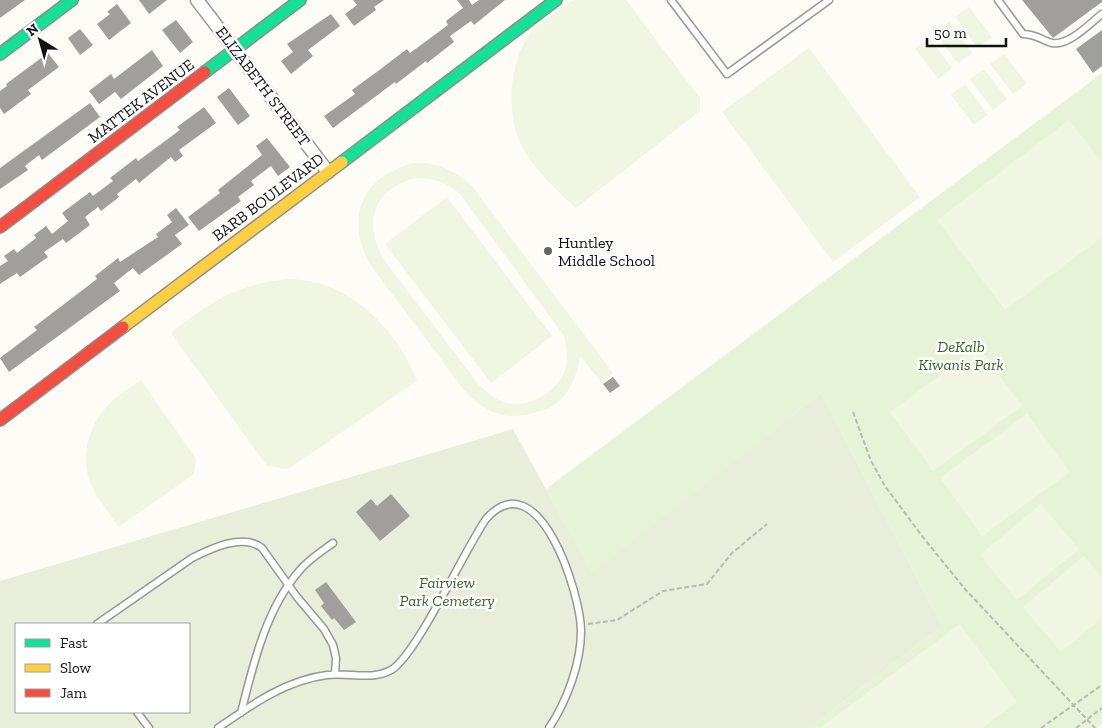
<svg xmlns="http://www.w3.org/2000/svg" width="1102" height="728" font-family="'Zilla Slab',serif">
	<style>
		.green { fill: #e7f3d7 }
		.cemetery { fill: #e9eedb; fill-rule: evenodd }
		.pitch { fill: #f0f6e1; fill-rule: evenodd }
		.building { fill: #a19f9c }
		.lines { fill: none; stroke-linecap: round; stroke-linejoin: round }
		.lane-casing { stroke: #979795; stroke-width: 9 }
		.street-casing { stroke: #979795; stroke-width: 15 }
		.fast-casing { stroke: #8e8d8b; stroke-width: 14 }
		.slow-casing { stroke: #8e8d8b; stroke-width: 14 }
		.jam-casing { stroke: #8e8d8b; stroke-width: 14 }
		.path { stroke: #b9b9b8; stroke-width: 2; stroke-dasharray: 5 2.5; stroke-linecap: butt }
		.lane { stroke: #fffffe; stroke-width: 6 }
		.street { stroke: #fffffe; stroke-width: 12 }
		.fast { stroke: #16e098; stroke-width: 11 }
		.slow { stroke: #ffcf43; stroke-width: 11 }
		.jam { stroke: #f24e42; stroke-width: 11 }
		.poi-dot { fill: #646362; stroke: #fff; stroke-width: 2 }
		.labels { text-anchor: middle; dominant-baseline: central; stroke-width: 5; stroke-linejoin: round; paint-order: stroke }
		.street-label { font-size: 16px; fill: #111; stroke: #fff }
		.poi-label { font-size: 16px; fill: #111; stroke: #fff; text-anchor: start }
		.park-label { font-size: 16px; font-style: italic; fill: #2f6b1f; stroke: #fff }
	</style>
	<rect width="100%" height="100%" fill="#fdfcf7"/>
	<!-- green -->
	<path class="green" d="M1102 73V724L1097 728H809L942 626 821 393 592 574 546 489Z"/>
	<!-- cemetery -->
	<path class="cemetery" d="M821 393 942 626 809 728H0V581L513 429 592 573ZM16 624H189V712H16Z"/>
	<!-- pitch -->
	<path class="pitch" d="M573 0H626L700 98V111L576 208C557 191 539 174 525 152 504 120 508 53 536 27 547 17 561 9 573 0Z
		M969 7 992 37 978 48 955 17Z
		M949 22 972 53 958 64 935 33Z
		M929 38 952 68 938 79 915 48Z
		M809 48 920 197 833 262 722 112Z
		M1004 54 1027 84 1013 94 990 64Z
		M984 69 1007 99 993 110 970 79Z
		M965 84 988 115 974 125 951 95Z
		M1069 120 1102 162V237L1005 310 937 220Z
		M414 163C438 162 454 170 472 186L613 373 602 383 580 356C577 378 567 402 544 410 526 416 507 420 489 410 465 398 451 372 435 351 414 323 392 294 371 266 344 219 361 176 414 163ZM416 178C435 178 446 182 460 194L564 336C566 346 568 356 566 367 561 387 537 404 516 404 501 404 489 395 479 385L384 260C363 223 372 189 416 178Z
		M447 197 552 336 491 383 385 244Z
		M297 279C306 281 318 282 327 286 368 301 402 341 417 381L288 469 267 466 171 333C210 301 244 280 297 279Z
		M979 347 1022 406 933 471 890 412Z
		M141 380 196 459 194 474 119 527C110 515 100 502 93 489 79 462 87 428 107 406 116 396 130 388 141 380Z
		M1027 414 1070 472 982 536 940 478Z
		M1041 504 1079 549 1017 600 980 555Z
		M1084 556 1102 577V618L1061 652 1023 607Z
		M960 624 1017 702 982 728H820Z"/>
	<!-- building -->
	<path class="building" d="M0 0H25L0 18Z
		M139 0H167L149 14Z
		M353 0H384L374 7 376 10 354 26 345 14 357 5Z
		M457 0H469L472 5 479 0H505L474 25 471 21 450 36 454 42 427 63 426 61 396 84 395 82 333 128 324 116 355 94 352 90 378 71 407 49 410 53 448 25 446 21 463 8Z
		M1022 0H1102V2L1053 38Z
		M117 4 131 23 109 40 97 24 110 14 107 12Z
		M331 14 340 26 308 50 313 56 291 74 281 61 293 52 287 44Z
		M176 20 193 42 180 53 162 30Z
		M80 29 93 45 80 55 68 38Z
		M1102 30V66L1093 73 1076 49Z
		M152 50 163 66 121 99 115 92 99 104 89 91 111 74 114 79Z
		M48 53 59 67 28 90 31 94 4 114 0 108V91L7 86 6 84Z
		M229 88 250 116 238 125 217 97Z
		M90 103 100 117 42 160 39 155 25 166 28 170 0 189V168Z
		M204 107 216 123 179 150 183 156 175 162 171 157 139 183 136 179 117 194 119 197 101 211 98 207 85 217 90 225 66 243 63 239 44 252 48 257 20 277 17 273 0 284V266L8 261 4 256 14 249 17 253 36 238 34 235 46 226 52 234 68 221 62 213 90 192 93 196 113 181 110 178 136 158 138 161 180 130 177 127Z
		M267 138 290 167 278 176 271 166 251 181 254 185 238 197 241 201 199 231 188 217 220 193 218 190 262 155 256 146Z
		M176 208 189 225 175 235 182 244 139 275 133 268 114 283 120 291 9 372 0 358 37 330 34 327 97 279 95 276 118 258 120 262 158 237 156 234 172 222 167 215Z
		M613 377 620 386 610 393 603 384Z
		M391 494 410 516 380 541 356 512 371 499 377 506Z
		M326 582 356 622 344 630 334 618 332 620 321 606 324 603 315 590Z"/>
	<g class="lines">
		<!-- lane casing -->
		<g class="lane-casing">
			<path id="lane" d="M671 0 727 74 829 0
				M998 0 1023 34C1040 35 1040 40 1052 43 1069 46 1089 24 1102 14
				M97 624 192 558C212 548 243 533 262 548L297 597 324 629 333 645 336 658 335 674
				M137 712 149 728
				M241 713C253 665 266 608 300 570 308 560 322 551 333 543
				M218 728C251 705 286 680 327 675 348 672 371 681 391 670 416 656 465 549 486 519 539 459 581 595 581 631 581 663 567 701 549 728"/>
		</g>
		<!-- street casing -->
		<g class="street-casing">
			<path id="street" d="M197 0 328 172"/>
		</g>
		<!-- fast casing -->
		<g class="fast-casing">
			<path id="fast" d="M0 54 72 0
				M205 72 300 0
				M342 162 556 0"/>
		</g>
		<!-- slow casing -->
		<g class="slow-casing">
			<path id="slow" d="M123 327 342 162"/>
		</g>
		<!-- jam casing -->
		<g class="jam-casing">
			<path id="jam" d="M0 227 205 72
				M0 420 123 327"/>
		</g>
		<!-- path -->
		<path class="path" d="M853 412 871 461 885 486 922 536 965 589 1095 728
			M588 624 617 620 663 591 707 584 732 553 767 524
			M1041 728 1102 685
			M1076 728 1102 708"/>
		<!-- lane -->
		<use href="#lane" class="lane"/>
		<!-- street -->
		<use href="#street" class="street"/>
		<!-- fast -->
		<use href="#fast" class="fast"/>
		<!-- slow -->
		<use href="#slow" class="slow"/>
		<!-- jam -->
		<use href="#jam" class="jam"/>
	</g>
	<!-- markers -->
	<circle class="poi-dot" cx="548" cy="251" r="5"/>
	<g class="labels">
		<!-- street labels -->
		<g class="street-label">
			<text transform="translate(263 86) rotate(53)">ELIZABETH STREET</text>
			<text transform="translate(141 101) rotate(-37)">MATTEK AVENUE</text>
			<text transform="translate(268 197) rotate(-37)">BARB BOULEVARD</text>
		</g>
		<!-- poi labels -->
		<g class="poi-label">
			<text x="558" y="242">Huntley<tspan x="558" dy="18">Middle School</tspan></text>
		</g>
		<!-- park labels -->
		<g class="park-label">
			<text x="961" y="346">DeKalb<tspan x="961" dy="18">Kiwanis Park</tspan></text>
			<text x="447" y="582">Fairview<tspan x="447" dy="18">Park Cemetery</tspan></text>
		</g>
	</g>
	<!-- legend -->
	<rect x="15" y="623" width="175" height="90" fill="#ffffff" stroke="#a0a0a0"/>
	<rect x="25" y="639" width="25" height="8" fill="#16e098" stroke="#a0a0a0"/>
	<text x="60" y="648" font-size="15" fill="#111111">Fast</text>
	<rect x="25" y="664" width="25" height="8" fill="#ffcf43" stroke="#a0a0a0"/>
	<text x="60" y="673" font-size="15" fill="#111111">Slow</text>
	<rect x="25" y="689" width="25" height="8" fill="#f24e42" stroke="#a0a0a0"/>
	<text x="60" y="698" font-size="15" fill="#111111">Jam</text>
	<!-- north arrow -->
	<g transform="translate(40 40) rotate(323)" stroke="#ffffff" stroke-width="4" paint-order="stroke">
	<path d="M0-4L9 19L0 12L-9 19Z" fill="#111111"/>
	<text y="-8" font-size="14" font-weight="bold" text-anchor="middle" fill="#111111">N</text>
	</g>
	<!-- scale -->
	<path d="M927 38v8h79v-8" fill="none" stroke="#111111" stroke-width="2.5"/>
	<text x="934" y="38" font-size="15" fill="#111111" stroke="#ffffff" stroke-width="4" paint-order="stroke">50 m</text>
</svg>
